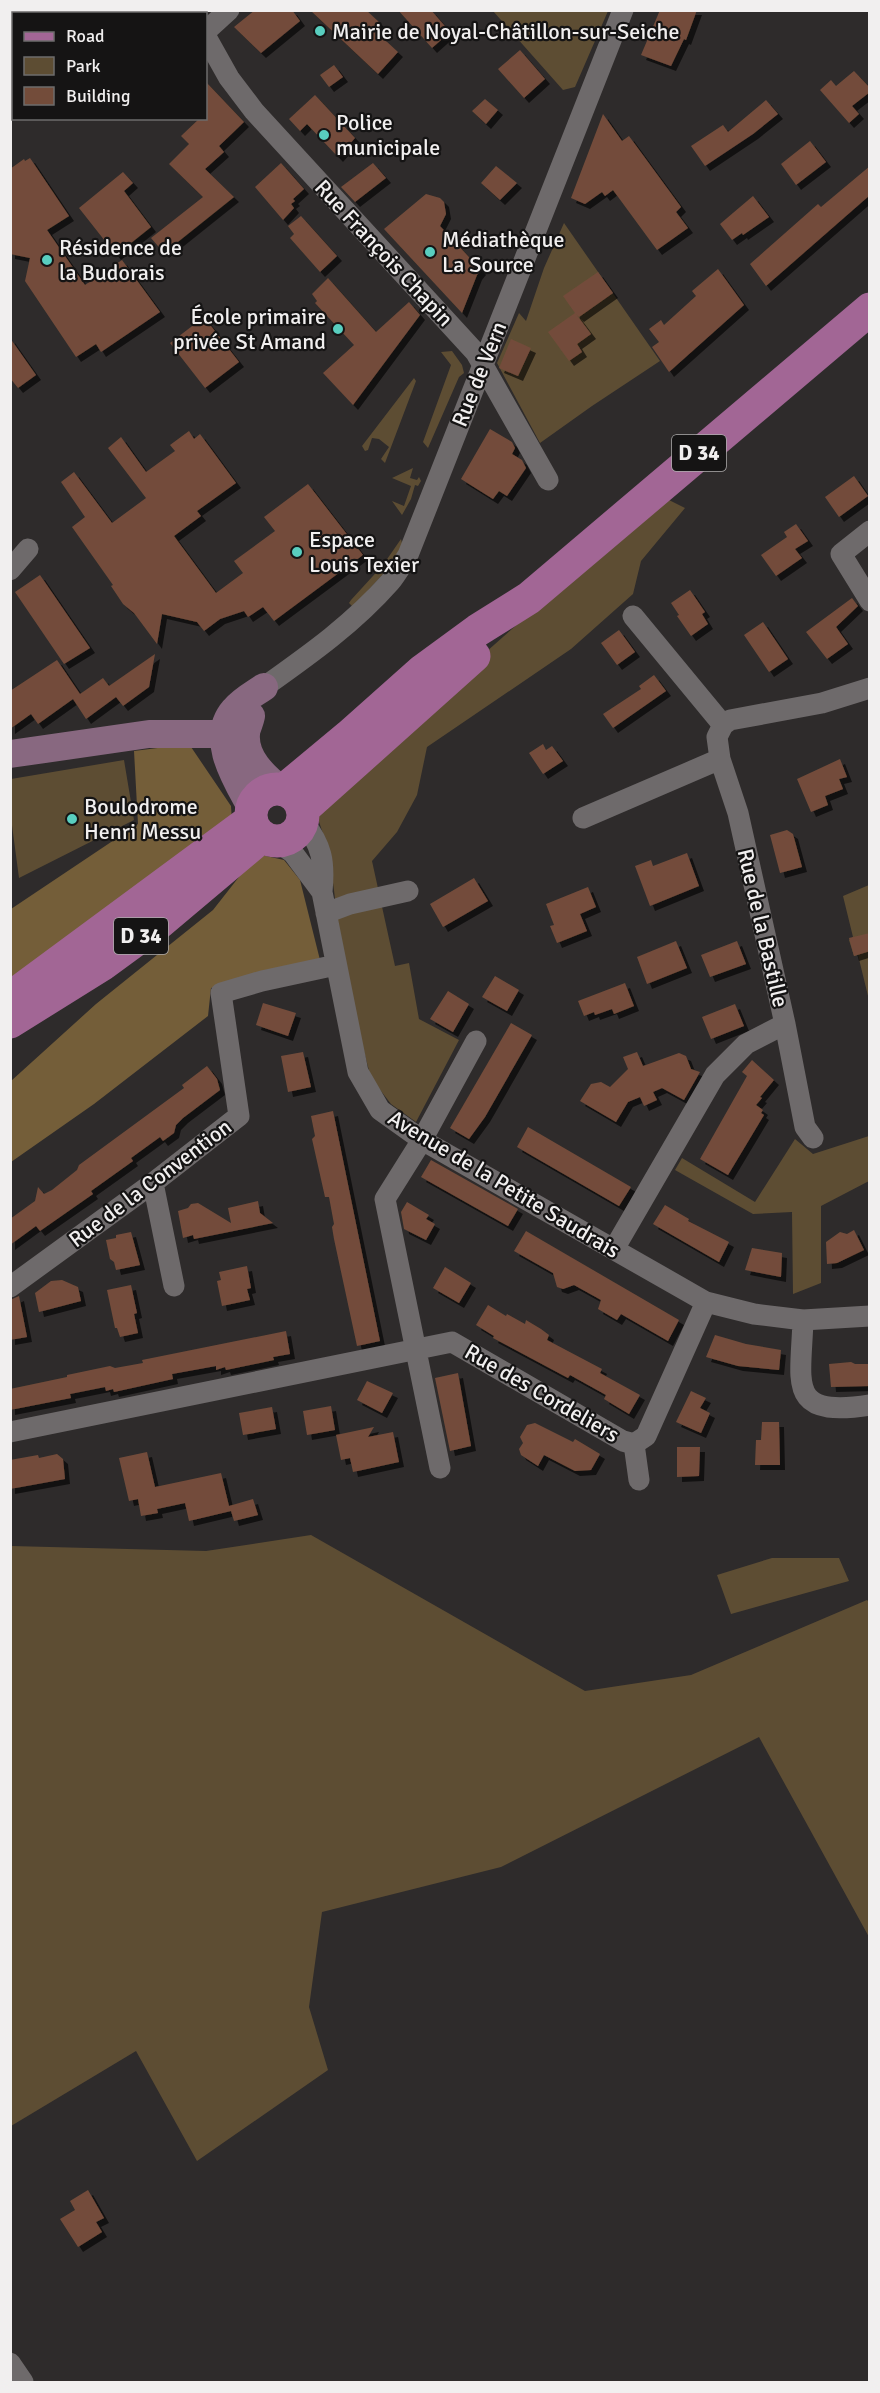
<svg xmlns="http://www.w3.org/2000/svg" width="880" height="2393" font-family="Signika,sans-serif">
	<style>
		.green { fill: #5d4d33 }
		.forest { fill: #745e39 }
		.building { fill: #734c3a; filter: url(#shadow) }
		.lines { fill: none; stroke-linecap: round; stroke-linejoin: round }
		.street { stroke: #6e6a6b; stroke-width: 21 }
		.secondary { stroke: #886880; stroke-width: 28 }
		.primary { stroke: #a26695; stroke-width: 33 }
		.poi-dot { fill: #59cebf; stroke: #151414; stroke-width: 2 }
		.labels { text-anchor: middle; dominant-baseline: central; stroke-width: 4.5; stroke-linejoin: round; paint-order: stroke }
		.shield { fill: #151414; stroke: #afadad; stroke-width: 1.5 }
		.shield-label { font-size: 21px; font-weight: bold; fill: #f1efef }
		.poi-label { font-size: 22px; fill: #f1efef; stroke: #151414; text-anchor: start }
		.street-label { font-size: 22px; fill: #f1efef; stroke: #151414 }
	</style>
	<defs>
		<filter id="shadow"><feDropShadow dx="5" dy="5" stdDeviation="0" flood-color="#0009"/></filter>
	</defs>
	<rect width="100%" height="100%" fill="#2e2b2b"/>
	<!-- green -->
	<path class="green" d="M493 11H608L575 87 563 90Z
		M564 223 660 361 592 406 540 443 497 363 519 313 526 321 544 268Z
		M452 351 462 365 464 373 459 377 428 448 423 442 451 365 441 352Z
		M414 378 416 381 385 463 381 459 389 447 379 439 372 438 368 450 365 451 362 446Z
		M413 468 410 478 417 480 419 477 421 481 418 486 415 485 411 499 402 515 392 501 404 506 411 486 392 478Z
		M667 499 685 508 641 561 633 594 571 649 427 747 417 795 397 832 372 861 395 966 409 963 419 1019 459 1040 416 1122 391 1104 371 1078 362 1044 338 922 329 851 317 816 337 784 557 589Z
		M401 539 403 547 384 573 353 607 349 603 351 600 383 565Z
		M124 760 134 820 19 878 11 818V779Z
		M869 885V1000L858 955 854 956 849 940 853 937 843 896Z
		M869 1136V1181L821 1206V1283L793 1294 792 1212 753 1214 675 1170 682 1158 755 1202 795 1139 813 1154Z
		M311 1535 585 1691 691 1675 867 1600 869 1602V1937L759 1737 501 1867 322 1912 309 2007 328 2070 197 2161 136 2051 11 2126V1546L206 1551Z
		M772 1558H839L849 1581 731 1614 717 1575Z"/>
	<!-- forest -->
	<path class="forest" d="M189 744 231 806 232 821 11 982V909L138 824 134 751Z
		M257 854 284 860 300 880 320 960 211 988 208 1016 94 1104 11 1162V1081L96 1004 213 910Z"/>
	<!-- building -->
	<path class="building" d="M255 10H292L300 21 261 53 234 27Z
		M310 10H366L379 22 373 29 398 52 378 74Z
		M398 10H431L450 32 432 48Z
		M660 10H697L686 40 684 39 671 66 641 55Z
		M520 50 545 79 524 98 498 69Z
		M334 65 343 77 329 87 320 75Z
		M854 71 870 88V92L852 106 859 114 849 123 820 90 831 80 836 86Z
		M206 82 244 122 219 146 224 152 205 169 234 197 164 253 151 238 203 197 169 164 189 144 181 136 200 118H206Z
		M315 95 355 138 338 157 307 124 300 131 289 119Z
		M485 99 498 110 486 124 472 111Z
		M766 100 778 114 753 134 705 166 691 146 723 125 728 132Z
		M603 114 622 141 629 136 681 207 676 212 688 228 657 250 613 190 605 196 602 192 585 204 571 198Z
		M810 141 826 162 796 185 781 164Z
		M30 158 69 216 47 230 85 285 122 260 160 312 101 352 96 344 76 357 25 281 30 258 10 254V169L24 159 25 161Z
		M281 163 304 189 293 199 295 201 291 204 294 208 283 220 255 187Z
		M373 163 386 178 355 202 341 187Z
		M496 166 517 183 500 200 481 183Z
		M870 166V195L766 286 750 264 818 204 821 207Z
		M123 172 133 183 124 191 151 227 116 255 79 208Z
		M426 194 440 198 444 202 446 214 440 226 481 270 477 275 462 313 384 229Z
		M753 196 769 217 743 235 742 233 732 240 720 224Z
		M301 216 337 256 320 272 290 238 294 234 288 226Z
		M718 269 744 305 669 372 652 347 659 342 649 329 661 320 664 325 696 296 692 291Z
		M598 272 613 293 579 317 576 314 591 334 577 344 582 352 569 361 548 332 575 313 563 296Z
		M328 278 376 332 409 302 420 315 353 405 323 373 354 345 315 303 317 301 312 294Z
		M204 317 239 362 205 388 170 343Z
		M10 338 36 375 18 388 10 378Z
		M511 339 531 348 518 376 499 368Z
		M490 429 512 442 515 448 512 454 522 460 526 468 507 496 499 491 493 499 461 479Z
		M189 431 194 439 200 434 236 483 197 511 201 516 174 536 216 593 243 573 234 561 275 531 264 517 308 484 363 555 274 621 263 607 248 617 244 611 220 619 204 631 197 622 162 614 157 644 134 613 123 604 111 586 113 585 72 527 85 517 61 482 74 472 112 523 146 498 108 448 121 437 146 472 175 451 170 445Z
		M854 476 868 496 839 517 825 497Z
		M796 524 808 541 795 549 802 558 776 576 761 555 787 537 784 532Z
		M40 575 90 648 64 664 15 592Z
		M690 590 705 612 702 614 708 624 691 636 677 616 679 615 671 603Z
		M852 598 858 606 836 627 848 644 827 659 806 632Z
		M763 622 788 659 769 672 744 635Z
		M619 630 635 652 617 665 601 643Z
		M155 654 149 687 123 706 116 697 86 719 73 699 38 724 31 714 10 729V691L57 660 80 694 103 678 109 686Z
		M654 675 666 691 613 728 603 714 641 689 639 686Z
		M543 744 546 750 552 746 563 761 543 774 529 753Z
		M840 759 847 777 839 779 843 789 825 796 828 805 811 812 797 779Z
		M787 830 793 834 802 867 780 873 770 835Z
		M687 853 699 886 650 906 635 866 651 860 653 866Z
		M474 878 488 901 443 927 430 904Z
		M588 887 596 907 580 914 587 931 557 943 550 926 554 925 546 904Z
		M870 933V951L854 956 849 938Z
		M676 941 687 968 647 984 637 957Z
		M737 941 746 964 710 977 701 955Z
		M495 976 519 990 507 1011 482 997Z
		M625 983 634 1006 614 1014 612 1009 595 1015 594 1012 584 1016 578 1001Z
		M448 991 469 1004 453 1032 430 1019Z
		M263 1003 296 1013 288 1036 256 1025Z
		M735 1004 744 1026 711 1039 702 1017Z
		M511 1023 532 1035 485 1117 469 1139 450 1128Z
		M303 1052 311 1087 288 1092 281 1056Z
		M637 1052 643 1066 679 1053 686 1056 691 1069 700 1072 684 1100 662 1088 653 1092 657 1100 644 1106 640 1097 628 1102 616 1122 580 1101 591 1084 601 1082 610 1087 628 1069 623 1057Z
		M752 1060 774 1080 760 1097 762 1098 756 1105 763 1110 761 1113 764 1115 728 1175 700 1159 747 1076 742 1072Z
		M207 1066 217 1079 220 1090 183 1118 176 1125 174 1133 163 1141 160 1137 131 1158 133 1161 91 1191 93 1194 40 1231 36 1226 10 1245V1219L35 1201 38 1187 44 1194 52 1190 77 1170 79 1165 184 1088 182 1085Z
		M333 1111 380 1341 357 1346 334 1239 332 1227 334 1224 329 1197H325L312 1139 315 1136 311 1116Z
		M528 1127 631 1187 619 1206 517 1147Z
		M431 1160 518 1209 508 1226 421 1177Z
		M258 1201 260 1213 273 1223 194 1239 193 1235 183 1238 178 1211 188 1208 191 1204 198 1203 231 1223 228 1208Z
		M407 1202 429 1215 426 1219 435 1224 426 1240 404 1229 401 1212Z
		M665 1205 689 1219 688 1221 729 1242 719 1262 653 1224Z
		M854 1230 864 1250 837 1263 827 1264 826 1242 840 1232 847 1234Z
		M526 1231 679 1320 668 1341 621 1314 617 1320 598 1309 601 1300 574 1285 563 1289 557 1287 553 1273 514 1251Z
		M131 1232 140 1265 116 1270 114 1262 110 1259 106 1240 116 1238V1235Z
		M752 1248 782 1253 781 1277 745 1270Z
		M247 1266 251 1288 247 1289 250 1300 222 1306 217 1281 221 1280 219 1272Z
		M445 1267 471 1283 459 1303 433 1288Z
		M62 1280 78 1287 81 1301 39 1312 35 1293 51 1281Z
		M131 1285 137 1313 134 1314 138 1333 120 1337 117 1328H115L107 1290Z
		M19 1296 27 1337 10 1340V1300Z
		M488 1305 506 1316 507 1314 525 1324 526 1320 541 1329 549 1335 547 1340 602 1369 600 1373 640 1395 629 1414 604 1399 606 1395 570 1375 568 1378 493 1338 494 1336 476 1325Z
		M286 1331 290 1354 273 1357 274 1360 226 1370 225 1367 216 1370V1366L172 1374 173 1379 114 1392 113 1389 106 1391 105 1387 70 1394 71 1398 10 1410V1389L67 1377V1375L110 1366 115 1368 143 1363 142 1360Z
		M715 1335 746 1344 781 1350 779 1370 738 1366 706 1357Z
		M851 1362 855 1364H870V1386L831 1387 829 1364Z
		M458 1373 471 1446 450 1451 435 1378Z
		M367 1381 393 1393 382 1413 357 1400Z
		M691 1391 706 1398 700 1408 710 1413 701 1433 676 1422Z
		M331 1406 335 1430 307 1435 303 1411Z
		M272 1407 276 1429 243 1435 239 1413Z
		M762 1422H779L780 1465H755L756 1440H761Z
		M535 1423 573 1442 575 1439 600 1454 591 1470 575 1471 544 1455 538 1466 521 1455 519 1449 523 1443 520 1437 527 1425Z
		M374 1427 368 1437 393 1432 399 1462 353 1472 350 1458 341 1460 336 1435Z
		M677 1447H700L699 1476 677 1477Z
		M147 1452 155 1487 221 1473 229 1506 253 1499 258 1515 234 1521 231 1511 189 1521 185 1503 157 1509 158 1513 141 1516 138 1499 129 1501 119 1458Z
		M57 1454 63 1459 65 1479 10 1489V1460L38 1455 39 1458Z
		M88 2190 104 2218 96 2222 102 2232 78 2247 60 2219 75 2210 70 2201Z"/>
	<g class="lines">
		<!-- street -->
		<path class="street" d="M180 10 183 14
			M206 31 229 10
			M206 37 229 78 254 111 476 353 548 480
			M870 531 841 554 870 601
			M10 570 28 549
			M633 616 723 725
			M264 687C309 655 353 624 390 582 397 574 402 564 408 555L623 10
			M723 725 717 737 720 759 738 813 785 1024 805 1127 813 1138
			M723 725 730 720 822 703 870 688
			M583 818 720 759
			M303 821C322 846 325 861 322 892L358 1072 380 1110 422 1140 706 1302 754 1314 803 1320 870 1316
			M278 842 293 853 322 892
			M326 913 350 904 408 891
			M153 1183 174 1286
			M614 1249 715 1075 746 1044 785 1024
			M10 1287 153 1183 239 1116 221 993 262 981 336 965
			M803 1320C801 1384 786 1418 870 1405
			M10 1432 452 1342 623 1441 634 1444 646 1436 706 1302
			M634 1444 639 1480
			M440 1468 385 1199 422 1140 476 1041
			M10 2363 23 2382"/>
		<!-- secondary -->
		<path class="secondary" d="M251 716C250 722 246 729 246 734 244 758 264 776 280 789
			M10 754 149 734H246
			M251 807C237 781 209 739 234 710 242 700 254 694 264 687"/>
		<!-- primary -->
		<path class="primary" d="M251 815a26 26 0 1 1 52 0a26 26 0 1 1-52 0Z
			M284 790 349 736 422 671 478 630 529 598 870 309
			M303 809 474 656
			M10 998 251 820
			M10 1022 103 964 159 923 261 837"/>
	</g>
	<!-- markers -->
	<g class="poi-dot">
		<circle cx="320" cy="31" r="6"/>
		<circle cx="324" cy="135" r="6"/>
		<circle cx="430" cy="252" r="6"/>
		<circle cx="47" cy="260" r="6"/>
		<circle cx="338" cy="329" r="6"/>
		<circle cx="297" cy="552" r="6"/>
		<circle cx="72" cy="819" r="6"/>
	</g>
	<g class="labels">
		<!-- shield labels -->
		<g class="shield">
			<rect x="672" y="435" width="54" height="36" rx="4.5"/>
			<rect x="114" y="918" width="54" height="36" rx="4.5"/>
		</g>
		<g class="shield-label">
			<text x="699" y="453">D 34</text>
			<text x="141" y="936">D 34</text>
		</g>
		<!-- poi labels -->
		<g class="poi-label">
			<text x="332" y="31">Mairie de Noyal-Châtillon-sur-Seiche</text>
			<text x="336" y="122">Police<tspan x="336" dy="25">municipale</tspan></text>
			<text x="442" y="239">Médiathèque<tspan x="442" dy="25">La Source</tspan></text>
			<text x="59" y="247">Résidence de<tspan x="59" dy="25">la Budorais</tspan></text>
			<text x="326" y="316" text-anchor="end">École primaire<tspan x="326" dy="25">privée St Amand</tspan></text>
			<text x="309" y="539">Espace<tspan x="309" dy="25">Louis Texier</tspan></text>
			<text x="84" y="806">Boulodrome<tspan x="84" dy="25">Henri Messu</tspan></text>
		</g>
		<!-- street labels -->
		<g class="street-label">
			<text transform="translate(384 253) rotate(47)">Rue François Chapin</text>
			<text transform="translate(479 374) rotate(-68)">Rue de Vern</text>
			<text transform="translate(763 928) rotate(77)">Rue de la Bastille</text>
			<text transform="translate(150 1183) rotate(-37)">Rue de la Convention</text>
			<text transform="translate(504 1184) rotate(31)">Avenue de la Petite Saudrais</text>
			<text transform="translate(542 1393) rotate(30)">Rue des Cordeliers</text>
		</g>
	</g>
	<!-- border -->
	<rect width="880" height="2393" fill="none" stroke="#f1efef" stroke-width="24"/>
	<!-- legend -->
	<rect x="12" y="12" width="195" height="108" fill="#151414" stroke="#6d6c6c" stroke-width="1.5"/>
	<rect x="24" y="32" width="30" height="9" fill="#a26695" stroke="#6d6c6c" stroke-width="1.5"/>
	<text x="66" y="42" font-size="18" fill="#f1efef">Road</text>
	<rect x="24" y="57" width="30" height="18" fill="#5d4d33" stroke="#6d6c6c" stroke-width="1.5"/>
	<text x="66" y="72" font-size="18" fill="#f1efef">Park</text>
	<rect x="24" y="87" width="30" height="18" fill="#734c3a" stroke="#6d6c6c" stroke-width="1.5"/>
	<text x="66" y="102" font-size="18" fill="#f1efef">Building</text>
</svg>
